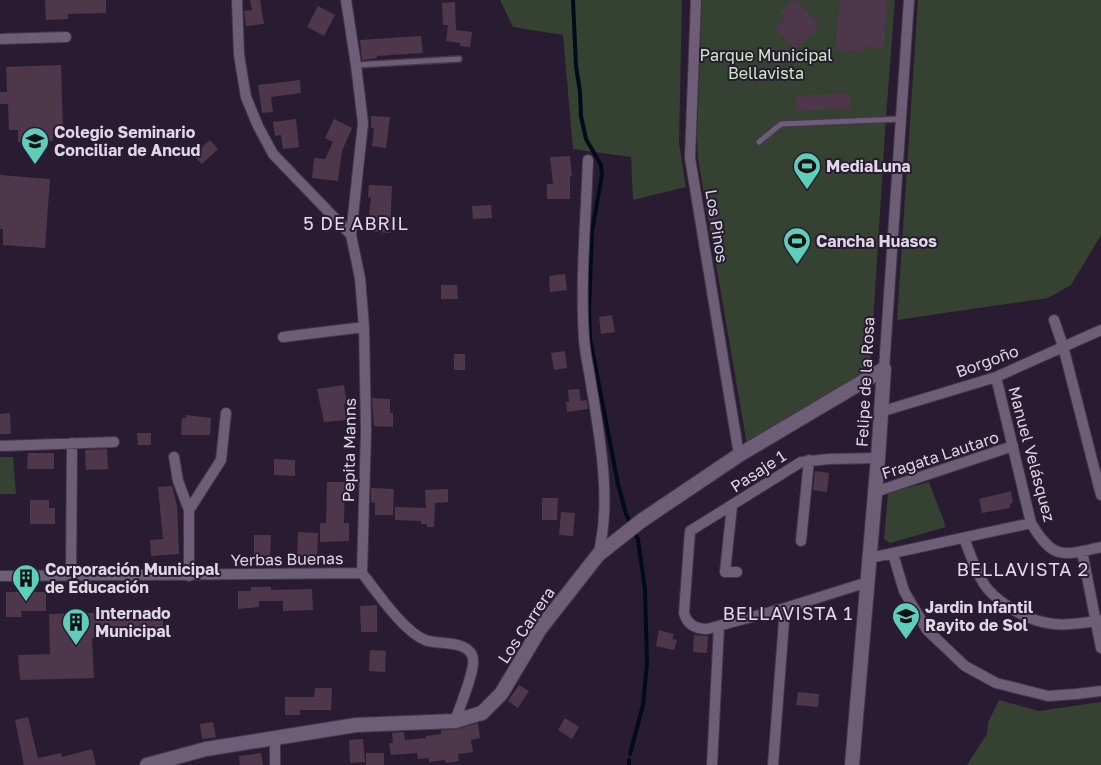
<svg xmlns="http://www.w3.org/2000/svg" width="1101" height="765" font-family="'Golos Text',sans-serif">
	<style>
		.green { fill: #354131 }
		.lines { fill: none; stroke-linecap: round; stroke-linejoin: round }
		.stream { stroke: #000b1b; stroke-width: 4 }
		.building { fill: #4e374a }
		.lane-casing { stroke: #43384a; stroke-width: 8 }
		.street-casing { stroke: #43384a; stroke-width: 12 }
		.secondary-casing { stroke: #43384a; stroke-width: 16 }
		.lane { stroke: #6d5d77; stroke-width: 5 }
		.street { stroke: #6d5d77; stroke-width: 10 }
		.secondary { stroke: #6d5d77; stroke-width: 14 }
		.labels { text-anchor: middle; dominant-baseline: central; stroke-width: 4; stroke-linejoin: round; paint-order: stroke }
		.park-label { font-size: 16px; fill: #c9ecbf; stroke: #291c32 }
		.poi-label { font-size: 16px; font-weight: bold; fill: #dfd7e6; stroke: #291c32; text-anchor: start }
		.street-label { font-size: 16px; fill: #dfd7e6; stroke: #291c32 }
		.neighbourhood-label { font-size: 18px; letter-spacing: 1px; fill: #e8d6f4; stroke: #291c32 }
	</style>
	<rect width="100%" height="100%" fill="#291c32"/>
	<!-- green -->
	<path class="green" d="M500 0H682L679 143 686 187 633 200 631 157 573 149 563 35 513 27Z
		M702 0H895L886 117 870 371 747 445 698 159 697 136Z
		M918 0H1101V235L1071 285 1048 298 897 320Z
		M0 457H13L16 494H0Z
		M929 482 946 527 890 543 884 539 888 493Z
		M999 700 1039 711 1101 702V765H967L987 734 988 723Z"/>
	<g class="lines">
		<!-- stream -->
		<path class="stream" d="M573 0 576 66 580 92 581 116 586 139 601 165 602 175 592 231 589 308 590 339 618 484 626 514 631 524
			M630 754 643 705 647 663 645 589 638 540 634 530
			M629 760V765"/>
	</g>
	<!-- building -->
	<path class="building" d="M45 0H106V13L68 14V19L46 20Z
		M250 0H260L264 24 246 26 244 11 252 10Z
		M793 0H796L820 26 795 50 775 28 785 19 779 13Z
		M840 0H887L884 48 863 46V53L835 50Z
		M455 2 456 30 472 32 470 47 460 46V43L446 41 448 25H443L442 3Z
		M318 6 335 15 324 36 307 27Z
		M421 36 423 53 377 56V58L362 60 360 40Z
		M61 65 63 130H53V141L18 142V130H9L8 104H0V92H7L6 67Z
		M300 80 301 93 271 97 273 112 262 113 258 85Z
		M850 93 851 108 795 111V96Z
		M371 116 390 117 386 148 372 146 374 128H371Z
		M296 119 299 147 283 149 281 135 275 136 273 122Z
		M334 119 352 128 342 151 338 181 312 178 314 158 325 159 333 142 325 138Z
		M210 140 218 149 202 164 193 155Z
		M570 156 572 176 570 177V199H547V184H553L550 157Z
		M0 175 50 179 45 248 3 245V229H0Z
		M369 185 392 186 390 233 367 231 371 198 368 197Z
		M491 205 492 218 473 219 472 206Z
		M565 274 567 290 550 292 549 276Z
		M441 285H457L458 299H441Z
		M612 315 615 332 601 334 599 317Z
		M565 351 567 368 554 370 551 353Z
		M454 354H465V370H454Z
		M344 385 347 404H344L346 420 324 422 317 389Z
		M579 389 581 401 587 400 588 409 567 412 566 402H569L568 390Z
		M372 398 390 399V413H393V427L374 426Z
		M10 413 11 434H0V414Z
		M186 415 211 418 210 435H181L182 418H186Z
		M137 433H151V445H138Z
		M107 449 108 469 86 470 85 450Z
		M28 453H54V469H27Z
		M274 459 295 460V476L274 475Z
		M815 471 829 473 827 492 813 490Z
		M327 482H345L344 523H349V541L320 542V523H326Z
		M172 486 177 505 179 554 151 556 150 540 163 539 158 487Z
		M371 488 394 489 393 515H375V503L371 502Z
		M448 489V502L435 503 434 527H427V524H421V521L395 520V507L426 508 425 490Z
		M1011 491 1013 503 1010 504V508L982 513 979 499Z
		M542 498H558L557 520H542Z
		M30 500H49V508H55V524H30Z
		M561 512 575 513 573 536 559 535Z
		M298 532 318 533 317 557 297 556Z
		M254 535H271L270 556H254Z
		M251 587H271V590L312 589 313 610 283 611V601H259V607L238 609V591H251Z
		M6 592H46V611H21L22 617H6Z
		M377 605V632H361L360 606Z
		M163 611V636L92 638 94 678 20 680 18 655 50 654 49 614Z
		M659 630 674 634 672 639 677 640 674 650 656 646Z
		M694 635 708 636 707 653 693 652Z
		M370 650 386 651 385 672 369 671Z
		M519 685 529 691 518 708 508 701Z
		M315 688H332L331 710H300V715H285V697H314Z
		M798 692 819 694 818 707 796 705Z
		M28 717 38 758 61 753 62 757 92 749 96 765H24L15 720Z
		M565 718 579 727 572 739 558 730Z
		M213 722 216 737 202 739 200 724Z
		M478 723 480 738 471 740 473 752 458 754 459 761 446 763 445 760 429 762V758L418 759 417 753 391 755 389 743H393L392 733 404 732 405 740 426 738V736L441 734V730L457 729Z
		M363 739 365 762 350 763 349 740Z
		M261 753 263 765H240L239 756Z
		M366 753H384V765H366Z"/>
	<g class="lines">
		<!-- lane casing -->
		<g class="lane-casing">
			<path id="lane" d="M356 65 459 59
				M759 142 781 124 900 119"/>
		</g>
		<!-- street casing -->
		<g class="street-casing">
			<path id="street" d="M237 0 239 55 246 97 258 126 273 154 351 235 360 278 364 327 366 431 362 573
				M346 0 356 65 363 123 351 235
				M696 0 690 158 739 455
				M0 39 66 37
				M588 160C586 219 580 280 584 339 585 354 589 369 591 384 600 437 612 503 598 555
				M1054 320 1063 346 1101 495
				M283 337 364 327
				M884 369 909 0
				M996 377 1031 523C1053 560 1062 556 1101 547
				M880 412 996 377 1101 330
				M0 446 114 442
				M174 457 178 481 189 510
				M875 492 1013 446
				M732 506 725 572H737
				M964 538C970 554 975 570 984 584 990 594 1000 601 1009 607 1041 628 1065 627 1101 620
				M801 541 809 460
				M1082 551 1101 648
				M893 554 904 591 927 630 965 666 996 683 1048 696 1076 694 1101 691
				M870 558 1031 523
				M362 573C377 592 403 631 425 640 439 645 464 640 472 655 478 666 459 708 455 721
				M0 576 362 573
				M71 576 72 443
				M189 576V510L221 460 226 413
				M868 582 785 608 707 629C695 629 687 624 684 613L690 531 801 462 829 459 878 458
				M275 738V765
				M712 765 719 626
				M773 765 785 608"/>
		</g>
		<!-- secondary casing -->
		<g class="secondary-casing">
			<path id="secondary" d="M147 765 206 749 356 725 455 721 482 713 501 694 540 629 598 555 641 521 739 455 884 369
				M852 765 878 458 884 369"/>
		</g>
		<!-- lane -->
		<use href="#lane" class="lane"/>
		<!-- street -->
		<use href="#street" class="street"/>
		<!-- secondary -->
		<use href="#secondary" class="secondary"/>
	</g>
	<!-- icons -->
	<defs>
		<g id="school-pin" transform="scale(1.4375)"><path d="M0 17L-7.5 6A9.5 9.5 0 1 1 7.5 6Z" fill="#5dceb9" stroke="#291c32"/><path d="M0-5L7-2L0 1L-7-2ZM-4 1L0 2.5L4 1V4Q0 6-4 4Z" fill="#111"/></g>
		<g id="stadium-pin" transform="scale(1.4375)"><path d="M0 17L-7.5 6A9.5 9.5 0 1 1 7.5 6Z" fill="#5dceb9" stroke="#291c32"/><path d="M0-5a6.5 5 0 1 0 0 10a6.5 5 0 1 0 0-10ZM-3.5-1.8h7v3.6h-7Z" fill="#111"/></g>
		<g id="building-pin" transform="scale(1.4375)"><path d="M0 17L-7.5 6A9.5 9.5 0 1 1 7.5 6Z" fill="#5dceb9" stroke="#291c32"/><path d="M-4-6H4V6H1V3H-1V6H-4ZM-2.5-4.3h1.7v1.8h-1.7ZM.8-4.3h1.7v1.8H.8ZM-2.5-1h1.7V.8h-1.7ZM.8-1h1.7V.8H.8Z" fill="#111"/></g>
	</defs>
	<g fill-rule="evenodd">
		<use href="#school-pin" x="35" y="141"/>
		<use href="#stadium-pin" x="807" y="166"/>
		<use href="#stadium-pin" x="797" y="241"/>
		<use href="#building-pin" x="26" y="578"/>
		<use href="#school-pin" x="906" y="616"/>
		<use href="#building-pin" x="76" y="622"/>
	</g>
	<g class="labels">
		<!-- park labels -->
		<g class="park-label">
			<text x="766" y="55">Parque Municipal<tspan x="766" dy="18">Bellavista</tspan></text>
		</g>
		<!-- poi labels -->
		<g class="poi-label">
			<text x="54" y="132">Colegio Seminario<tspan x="54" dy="18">Conciliar de Ancud</tspan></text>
			<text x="826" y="166">MediaLuna</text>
			<text x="816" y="241">Cancha Huasos</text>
			<text x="45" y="569">Corporación Municipal<tspan x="45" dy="18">de Educación</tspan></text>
			<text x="925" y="607">Jardin Infantil<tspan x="925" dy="18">Rayito de Sol</tspan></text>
			<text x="95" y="613">Internado<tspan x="95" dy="18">Municipal</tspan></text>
		</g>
		<!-- street labels -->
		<g class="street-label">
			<text transform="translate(717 226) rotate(81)">Los Pinos</text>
			<text transform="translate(987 361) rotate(-20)">Borgoño</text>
			<text transform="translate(865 382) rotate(-87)">Felipe de la Rosa</text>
			<text transform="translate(349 450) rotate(-89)">Pepita Manns</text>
			<text transform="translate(1032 454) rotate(75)">Manuel Velásquez</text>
			<text transform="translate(940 455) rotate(-18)">Fragata Lautaro</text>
			<text transform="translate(758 471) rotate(-33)">Pasaje 1</text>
			<text transform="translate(287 559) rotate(-1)">Yerbas Buenas</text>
			<text transform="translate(526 625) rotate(-56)">Los Carrera</text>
		</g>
		<!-- neighbourhood labels -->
		<g class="neighbourhood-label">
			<text x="356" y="223">5 DE ABRIL</text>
			<text x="1023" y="569">BELLAVISTA 2</text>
			<text x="788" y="613">BELLAVISTA 1</text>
		</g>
	</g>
</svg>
